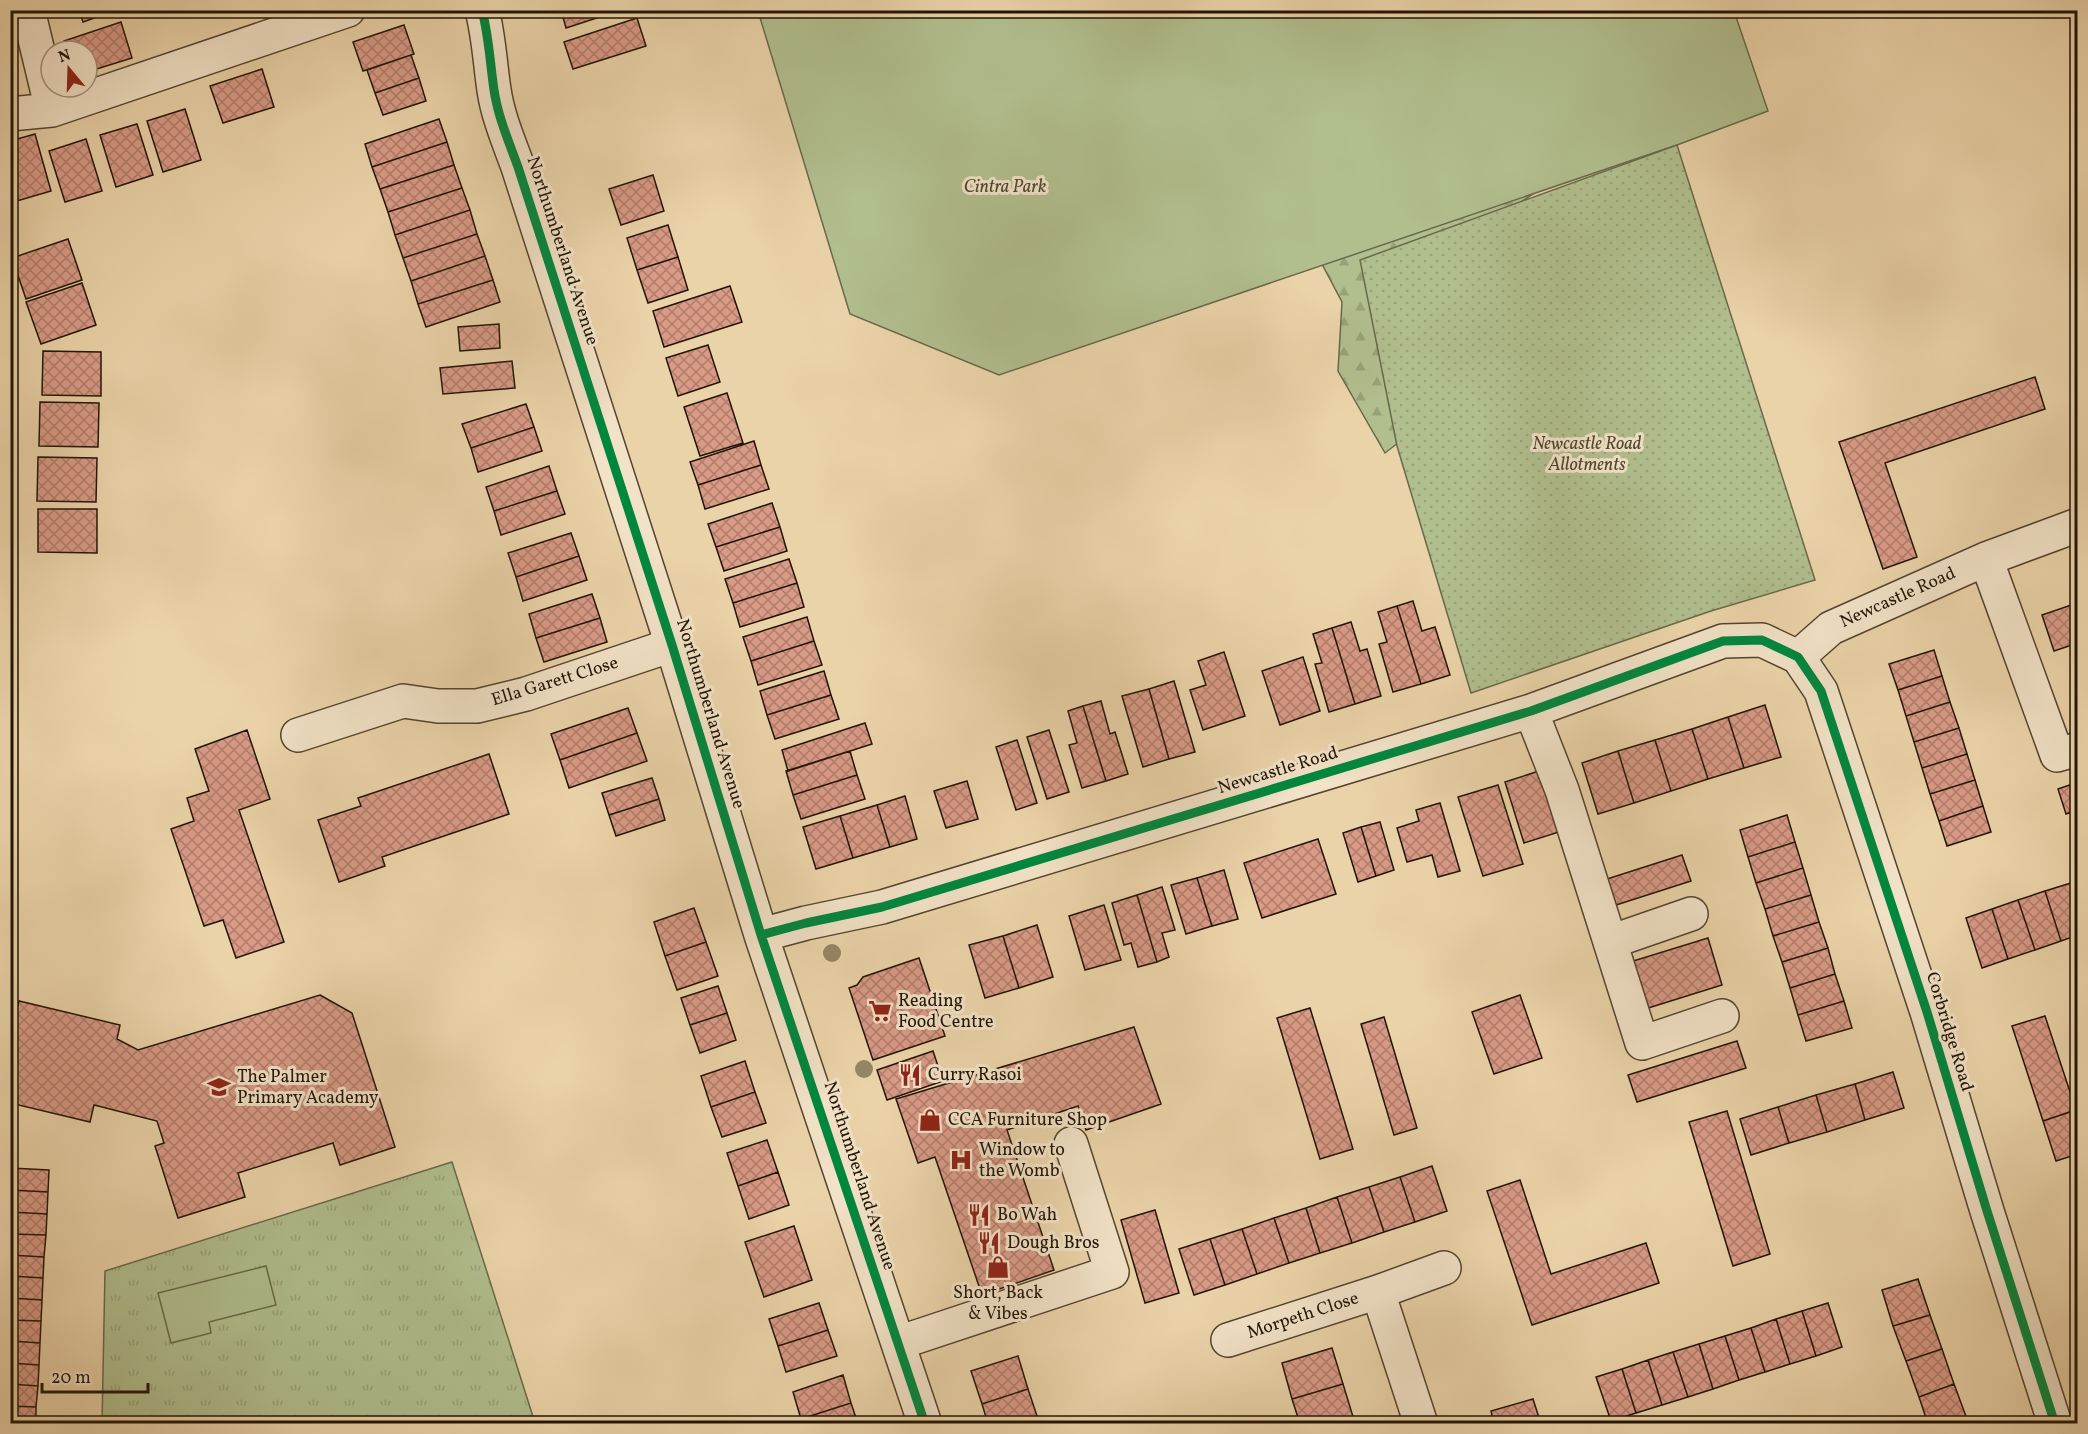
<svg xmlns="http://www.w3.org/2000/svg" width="2088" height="1434" font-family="Vollkorn,serif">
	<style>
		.grass { fill: url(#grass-tufts); stroke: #686a4a; stroke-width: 1.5 }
		.forest { fill: url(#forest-firs); stroke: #686a4a; stroke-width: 1.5 }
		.park { fill: #b1be8e; stroke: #686a4a; stroke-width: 1.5 }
		.garden { fill: url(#garden-dots); stroke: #686a4a; stroke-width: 1.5 }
		.building { fill: url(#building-cross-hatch); stroke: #201506; stroke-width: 1.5 }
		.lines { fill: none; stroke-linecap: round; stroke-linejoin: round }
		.minor-casing { stroke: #53442f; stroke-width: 36 }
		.minor { stroke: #f2e2c7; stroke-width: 33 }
		.cycleway-casing { stroke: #f2e2c7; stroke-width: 13 }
		.cycleway { stroke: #00873e; stroke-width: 9 }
		.tree { fill: #948766 }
		.labels { text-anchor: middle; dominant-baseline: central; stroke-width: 6; stroke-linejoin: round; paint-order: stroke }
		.park-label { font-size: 18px; font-style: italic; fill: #4c482f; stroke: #f2e2c7 }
		.street-label { font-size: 18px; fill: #201506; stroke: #f2e2c7 }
		.poi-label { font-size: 18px; fill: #201506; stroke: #f2e2c7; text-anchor: start }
	</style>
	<defs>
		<pattern id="grass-tufts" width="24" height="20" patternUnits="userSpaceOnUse" patternTransform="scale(1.5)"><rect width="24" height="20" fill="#b1be8e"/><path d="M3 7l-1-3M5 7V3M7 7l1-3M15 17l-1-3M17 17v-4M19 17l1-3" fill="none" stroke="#98a279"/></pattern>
		<pattern id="forest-firs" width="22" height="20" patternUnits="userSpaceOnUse" patternTransform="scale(1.5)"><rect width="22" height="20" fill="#b1be8e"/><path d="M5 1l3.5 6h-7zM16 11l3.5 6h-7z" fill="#98a279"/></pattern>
		<pattern id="garden-dots" width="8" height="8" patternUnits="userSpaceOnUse" patternTransform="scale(1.5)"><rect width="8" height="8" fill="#b1be8e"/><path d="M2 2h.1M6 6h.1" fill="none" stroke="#98a279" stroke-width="1.8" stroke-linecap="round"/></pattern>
		<pattern id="building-cross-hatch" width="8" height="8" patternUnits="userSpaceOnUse" patternTransform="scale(1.5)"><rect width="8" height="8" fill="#d99a86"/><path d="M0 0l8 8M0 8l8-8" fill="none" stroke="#b07c6c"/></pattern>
	</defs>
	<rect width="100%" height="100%" fill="#ebd3a9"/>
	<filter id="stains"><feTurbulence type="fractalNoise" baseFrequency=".00333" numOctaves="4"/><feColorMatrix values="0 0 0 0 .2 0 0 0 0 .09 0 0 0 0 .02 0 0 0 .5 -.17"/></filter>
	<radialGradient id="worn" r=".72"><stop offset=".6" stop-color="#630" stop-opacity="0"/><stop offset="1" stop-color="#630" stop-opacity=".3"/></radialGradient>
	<!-- grass -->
	<path class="grass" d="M452 1162 535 1423 102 1424 105 1271Z"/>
	<!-- forest -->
	<path class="forest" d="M1619 137 1453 247 1457 397 1385 453 1338 371 1342 302 1314 249Z"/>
	<!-- park -->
	<path class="park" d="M758 11H1734L1768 111 1677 145 999 375 850 314Z
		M266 1266 276 1305 209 1322 211 1333 171 1343 158 1293Z"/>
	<!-- garden -->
	<path class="garden" d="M1677 145 1815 580 1711 611 1471 693 1397 446 1360 260Z"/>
	<!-- building -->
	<path class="building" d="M79 10H117L83 22Z
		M561 10H614L615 12 566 28Z
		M637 18 646 46 573 69 564 42Z
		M121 22 132 58 87 72V51H67L64 41Z
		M404 25 414 54 363 71 353 42Z
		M411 55 419 78 375 93 367 70Z
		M262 69 274 107 223 123 210 86Z
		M419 78 426 101 383 115 375 93Z
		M185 109 201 160 163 172 147 121Z
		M439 119 447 142 372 167 365 144Z
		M137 124 153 175 116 187 100 135Z
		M35 134 51 191 10 203V141Z
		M86 139 102 191 65 202 49 151Z
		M447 142 454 165 380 189 372 167Z
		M454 165 462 188 388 212 380 189Z
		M653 175 664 211 621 225 609 189Z
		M462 188 470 210 395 235 388 212Z
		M470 210 477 234 403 258 395 235Z
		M668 225 678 257 637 270 627 238Z
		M477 234 485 256 411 281 403 258Z
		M68 239 82 280 26 299 12 258Z
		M485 256 493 280 418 304 411 281Z
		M678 257 688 290 648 303 637 270Z
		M493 280 500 302 426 327 418 304Z
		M82 283 96 325 41 344 26 302Z
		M730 286 742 322 664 347 653 311Z
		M499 324 500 348 460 351 458 327Z
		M708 345 720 382 678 396 666 358Z
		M43 351 101 352V396L42 395Z
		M512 361 515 388 443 394 440 368Z
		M2035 377 2045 409 1885 463 1917 557 1883 569 1839 442Z
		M727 393 743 443 700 456 684 407Z
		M40 402 99 403 98 447 39 446Z
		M526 404 534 427 471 448 462 424Z
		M534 427 542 451 478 472 471 448Z
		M754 441 761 465 698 485 690 462Z
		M38 457 97 458 96 502 37 501Z
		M761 465 769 489 705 509 698 485Z
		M549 466 557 491 494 511 486 487Z
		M557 491 565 514 501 535 494 511Z
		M772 503 780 527 716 547 708 524Z
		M38 509H97V553L38 552Z
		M780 527 787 551 724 571 716 547Z
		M571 533 579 556 516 577 508 553Z
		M579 556 587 580 523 601 516 577Z
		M789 559 797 583 733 603 725 579Z
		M797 583 804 607 740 627 733 603Z
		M592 594 600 618 536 638 529 614Z
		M1413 601 1422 631 1435 627 1450 675 1421 684 1397 606Z
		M2077 603 2078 643 2054 651 2042 615Z
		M1397 606 1421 684 1393 692 1379 644 1387 642 1378 612Z
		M807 617 814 641 751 661 743 637Z
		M600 618 607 642 544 662 536 638Z
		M1351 622 1360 651 1367 649 1381 696 1355 704 1332 628Z
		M1332 628 1355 704 1329 712 1315 664 1322 663 1313 634Z
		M814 641 822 665 758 685 751 661Z
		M1934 650 1942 676 1898 690 1889 664Z
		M1224 652 1245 716 1203 730 1190 690 1206 685 1198 661Z
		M1303 657 1320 711 1280 725 1262 671Z
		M824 671 831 695 767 715 760 691Z
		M1942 676 1950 702 1906 716 1898 690Z
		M1174 681 1195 752 1169 759 1149 689Z
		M1149 689 1169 759 1143 767 1122 696Z
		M831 695 839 719 775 739 767 715Z
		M1101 701 1110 734 1115 732 1128 774 1106 781 1083 706Z
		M1950 702 1959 728 1914 742 1906 716Z
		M1765 705 1781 757 1744 768 1728 717Z
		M1083 706 1106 781 1082 788 1069 745 1077 743 1068 711Z
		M628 708 637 733 560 760 551 734Z
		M1728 717 1744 768 1708 779 1692 729Z
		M865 723 872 744 788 771 782 750Z
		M1959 728 1967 754 1922 768 1914 742Z
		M1692 729 1708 779 1671 791 1655 740Z
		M247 730 270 799 239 810 284 942 236 958 223 920 204 926 171 829 194 821 187 798 209 791 195 749Z
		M1049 730 1069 792 1047 799 1027 737Z
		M637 733 647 761 569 788 560 760Z
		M1017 740 1037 803 1016 810 996 747Z
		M1655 740 1671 791 1634 803 1618 751Z
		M850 751 857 775 793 795 786 771Z
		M1618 751 1634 803 1598 814 1582 763Z
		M489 754 509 814 382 857 385 866 339 882 318 820 361 806 358 798Z
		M1967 754 1975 780 1930 794 1922 768Z
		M1542 770 1562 831 1524 843 1505 782Z
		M857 775 865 799 801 819 793 795Z
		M652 778 659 799 609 815 602 793Z
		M1975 780 1983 806 1939 821 1930 794Z
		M967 781 978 819 946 828 934 791Z
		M2078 782V810L2066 814 2058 789Z
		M1498 785 1523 864 1483 876 1458 797Z
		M905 796 917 839 890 847 877 805Z
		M659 799 665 820 616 836 609 815Z
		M1440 803 1460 871 1438 877 1432 855 1407 862 1397 828 1419 821 1416 810Z
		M877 805 890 847 853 858 840 816Z
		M1983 806 1991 832 1947 846 1939 821Z
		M1787 815 1795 842 1748 857 1740 830Z
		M840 816 853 858 816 869 803 827Z
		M1380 822 1394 870 1376 876 1361 827Z
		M1361 827 1376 876 1358 882 1343 833Z
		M1318 839 1336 894 1262 918 1244 863Z
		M1795 842 1803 868 1756 883 1748 857Z
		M1682 855 1691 881 1616 905 1607 879Z
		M1803 868 1811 895 1765 909 1756 883Z
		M1224 870 1238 919 1212 926 1197 878Z
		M1197 878 1212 926 1186 934 1171 885Z
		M2078 880V901L2071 883Z
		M2071 883 2078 901V935L2061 941 2045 891Z
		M1162 887 1175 930 1162 933 1169 957 1157 962 1137 895Z
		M2045 891 2061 941 2035 950 2018 900Z
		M1137 895 1157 962 1138 967 1131 943 1124 945 1112 903Z
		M1811 895 1819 922 1773 936 1765 909Z
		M2018 900 2035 950 2008 959 1992 909Z
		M1104 905 1121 960 1085 970 1069 916Z
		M694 908 706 942 665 956 654 922Z
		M1992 909 2008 959 1982 968 1966 918Z
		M1819 922 1828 948 1782 962 1773 936Z
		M1037 925 1053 977 1019 988 1003 936Z
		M1003 936 1019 988 985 998 969 945Z
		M1708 938 1722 985 1645 1009 1630 962Z
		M706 942 718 976 677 990 665 956Z
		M1828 948 1835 974 1790 988 1782 962Z
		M919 958 945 1036 873 1060 849 988 857 985 863 977Z
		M1835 974 1844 1001 1798 1015 1790 988Z
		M718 986 727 1013 690 1025 681 998Z
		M320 995 352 1013 395 1147 340 1165 333 1143 238 1173 245 1197 178 1218 155 1146 164 1143 157 1121 94 1105 90 1122 10 1103V1035L19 1001 120 1025 117 1039 138 1050Z
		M1520 995 1542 1058 1494 1074 1472 1012Z
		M1844 1001 1852 1028 1806 1041 1798 1015Z
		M1310 1008 1353 1149 1320 1159 1277 1018Z
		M727 1013 736 1040 700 1053 690 1025Z
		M2045 1016 2076 1110 2043 1121 2012 1026Z
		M1384 1017 1417 1128 1394 1135 1361 1024Z
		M1134 1027 1161 1104 1086 1130 1078 1106 1007 1130 1054 1270 982 1295 935 1157 918 1163 896 1099Z
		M1737 1041 1746 1068 1637 1102 1628 1075Z
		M933 1051 943 1081 887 1100 877 1070Z
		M745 1061 755 1092 711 1107 701 1076Z
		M1893 1072 1904 1108 1865 1120 1855 1084Z
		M1855 1084 1865 1120 1827 1132 1816 1095Z
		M755 1092 766 1123 722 1137 711 1107Z
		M1816 1095 1827 1132 1789 1143 1778 1107Z
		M1778 1107 1789 1143 1751 1155 1740 1119Z
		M2078 1109V1154L2056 1161 2043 1121Z
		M1727 1111 1770 1254 1733 1266 1689 1122Z
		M767 1140 778 1172 738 1186 727 1153Z
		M1432 1166 1447 1211 1415 1222 1400 1177Z
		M10 1168 49 1170 48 1192 10 1190Z
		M778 1172 789 1205 749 1219 738 1186Z
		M1400 1177 1415 1222 1384 1232 1369 1187Z
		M1520 1180 1551 1274 1646 1243 1659 1283 1532 1325 1487 1191Z
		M1369 1187 1384 1232 1352 1243 1337 1197Z
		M10 1190 48 1192 47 1214 10 1212Z
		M1337 1197 1352 1243 1320 1253 1306 1208Z
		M1306 1208 1320 1253 1289 1263 1274 1218Z
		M1155 1210 1179 1293 1145 1303 1121 1220Z
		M10 1212 47 1214 46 1235 10 1234Z
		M1274 1218 1289 1263 1257 1274 1242 1229Z
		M794 1226 812 1280 764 1297 745 1242Z
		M1242 1229 1257 1274 1225 1285 1210 1239Z
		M2078 1229V1249L2071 1231Z
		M10 1234 46 1235 44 1257 10 1255Z
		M1210 1239 1225 1285 1194 1295 1179 1249Z
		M10 1255 44 1257 43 1278 10 1276Z
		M10 1276 43 1278 42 1300 10 1298Z
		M1918 1279 1930 1315 1893 1326 1882 1290Z
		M10 1298 42 1300 41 1321 10 1320Z
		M819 1303 828 1330 778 1346 769 1319Z
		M1828 1303 1842 1347 1816 1356 1802 1311Z
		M1802 1311 1816 1356 1790 1364 1776 1319Z
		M1930 1315 1942 1349 1906 1361 1893 1326Z
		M1776 1319 1790 1364 1765 1372 1751 1328Z
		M10 1320 41 1321 40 1343 10 1341Z
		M1751 1328 1765 1372 1739 1380 1725 1336Z
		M828 1330 837 1356 786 1372 778 1346Z
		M1725 1336 1739 1380 1713 1389 1699 1344Z
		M10 1341 40 1343 39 1365 10 1363Z
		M1699 1344 1713 1389 1688 1397 1673 1352Z
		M1332 1348 1343 1384 1292 1399 1282 1363Z
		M1942 1349 1954 1384 1919 1397 1906 1361Z
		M1673 1352 1688 1397 1662 1405 1648 1360Z
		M1018 1356 1028 1389 982 1404 971 1371Z
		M1648 1360 1662 1405 1636 1413 1622 1369Z
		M10 1363 39 1365 38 1386 10 1384Z
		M1622 1369 1636 1413 1611 1421 1596 1377Z
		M843 1375 851 1403 801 1419 793 1392Z
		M10 1384 38 1386 36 1407 10 1406Z
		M1343 1384 1354 1420 1342 1424H1300L1292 1399Z
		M1954 1384 1967 1419 1955 1424H1928L1919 1397Z
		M1028 1389 1039 1422 988 1424 982 1404Z
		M1533 1399 1541 1424H1494L1491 1411Z
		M851 1403 858 1424H803L801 1419Z
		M10 1406 36 1407V1424H10Z"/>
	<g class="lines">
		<!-- minor casing -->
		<g class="minor-casing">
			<path id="minor" d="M28 10 52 110
				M482 10C489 37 490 63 494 90 498 117 509 142 518 167L672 645 761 935 925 1424
				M10 114 52 110 348 10
				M1986 559 2057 755 2078 749
				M1798 657 1821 691 1927 1012 1987 1211 2055 1424
				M1798 657 1831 628 1986 559 2078 525
				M1531 711 1562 790 1642 1043 1722 1016
				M298 735 403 701 438 706H477L526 694 672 645
				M761 935 806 923 882 907 1531 711 1723 641 1762 640 1798 657
				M1610 942 1691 914
				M1378 1292 1444 1268
				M1228 1340 1378 1292 1421 1424
				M898 1343 1112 1272 1071 1144"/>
		</g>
		<!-- minor -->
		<use href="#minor" class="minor"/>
		<!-- cycleway casing -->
		<g class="cycleway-casing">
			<path id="cycleway" d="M482 10C489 37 490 63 494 90 498 117 509 142 518 167L672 645 761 935 925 1424
				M761 935 806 923 882 907 1531 711 1723 641 1762 640 1798 657 1821 691 1927 1012 1987 1211 2055 1424"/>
		</g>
		<!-- cycleway -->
		<use href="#cycleway" class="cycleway"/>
	</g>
	<!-- trees -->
	<g class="tree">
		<circle cx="832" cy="953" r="9"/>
		<circle cx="864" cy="1069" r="9"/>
	</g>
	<!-- icons -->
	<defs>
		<g id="supermarket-bare" transform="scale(1.8)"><path d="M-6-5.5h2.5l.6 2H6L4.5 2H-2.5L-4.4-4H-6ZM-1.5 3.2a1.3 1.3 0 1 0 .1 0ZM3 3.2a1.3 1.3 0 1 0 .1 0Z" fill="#8f2418" stroke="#f2e2c7" stroke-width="2.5" paint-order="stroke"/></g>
		<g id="restaurant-bare" transform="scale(1.8)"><path d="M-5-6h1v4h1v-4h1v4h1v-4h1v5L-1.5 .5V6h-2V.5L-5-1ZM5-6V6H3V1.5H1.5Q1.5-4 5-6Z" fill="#8f2418" stroke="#f2e2c7" stroke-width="2.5" paint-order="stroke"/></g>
		<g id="school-bare" transform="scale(1.8)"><path d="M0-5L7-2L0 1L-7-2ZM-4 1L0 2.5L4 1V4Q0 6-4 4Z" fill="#8f2418" stroke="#f2e2c7" stroke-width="2.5" paint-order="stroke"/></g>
		<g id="shop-bare" transform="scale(1.8)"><path d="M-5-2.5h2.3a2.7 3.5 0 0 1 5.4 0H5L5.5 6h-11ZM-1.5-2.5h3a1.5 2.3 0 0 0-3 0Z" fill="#8f2418" stroke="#f2e2c7" stroke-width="2.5" paint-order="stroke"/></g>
		<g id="hospital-bare" transform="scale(1.8)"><path d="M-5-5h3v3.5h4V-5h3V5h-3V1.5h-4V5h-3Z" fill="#8f2418" stroke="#f2e2c7" stroke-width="2.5" paint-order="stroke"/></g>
	</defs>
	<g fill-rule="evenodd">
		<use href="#supermarket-bare" x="880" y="1011"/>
		<use href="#restaurant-bare" x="910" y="1075"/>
		<use href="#school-bare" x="219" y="1087"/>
		<use href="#shop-bare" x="930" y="1120"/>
		<use href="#hospital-bare" x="961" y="1160"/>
		<use href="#restaurant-bare" x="979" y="1215"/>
		<use href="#restaurant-bare" x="989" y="1243"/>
		<use href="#shop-bare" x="998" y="1267"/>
	</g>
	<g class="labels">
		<!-- park labels -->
		<g class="park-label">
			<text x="1005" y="187">Cintra Park</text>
			<text x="1587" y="444">Newcastle Road<tspan x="1587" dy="21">Allotments</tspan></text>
		</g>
		<!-- street labels -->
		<g class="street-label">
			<text transform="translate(562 251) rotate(72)">Northumberland Avenue</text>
			<text transform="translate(1898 598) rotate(-24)">Newcastle Road</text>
			<text transform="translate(555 682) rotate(-17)">Ella Garett Close</text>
			<text transform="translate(710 714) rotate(73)">Northumberland Avenue</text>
			<text transform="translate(1278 771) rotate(-17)">Newcastle Road</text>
			<text transform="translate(1949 1032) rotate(73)">Corbridge Road</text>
			<text transform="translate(859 1176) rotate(72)">Northumberland Avenue</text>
			<text transform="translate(1303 1316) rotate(-18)">Morpeth Close</text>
		</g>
		<!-- poi labels -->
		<g class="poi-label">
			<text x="898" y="1001">Reading<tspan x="898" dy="21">Food Centre</tspan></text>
			<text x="928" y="1075">Curry Rasoi</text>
			<text x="237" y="1077">The Palmer<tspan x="237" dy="21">Primary Academy</tspan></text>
			<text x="948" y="1120">CCA Furniture Shop</text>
			<text x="979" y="1150">Window to<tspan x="979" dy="21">the Womb</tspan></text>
			<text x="997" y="1215">Bo Wah</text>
			<text x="1007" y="1243">Dough Bros</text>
			<text x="998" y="1293" text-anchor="middle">Short, Back<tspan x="998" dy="21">&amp; Vibes</tspan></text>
		</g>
	</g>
	<!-- margin -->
	<rect width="2088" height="1434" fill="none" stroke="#ebd3a9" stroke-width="36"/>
	<rect x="12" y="12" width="2064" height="1410" fill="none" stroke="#201506" stroke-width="3"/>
	<rect x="18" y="18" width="2052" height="1398" fill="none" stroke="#201506" stroke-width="1.5"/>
	<!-- north arrow -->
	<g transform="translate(69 69) rotate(341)"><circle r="28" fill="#f2e2c7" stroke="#9e907a" stroke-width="1.5"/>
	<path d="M0-4.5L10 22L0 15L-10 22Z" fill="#8f2418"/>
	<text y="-9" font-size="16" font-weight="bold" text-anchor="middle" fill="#201506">N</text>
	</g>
	<!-- scale -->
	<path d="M42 1383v9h106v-9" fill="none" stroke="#201506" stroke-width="3"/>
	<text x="51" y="1383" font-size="18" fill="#201506" stroke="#f2e2c7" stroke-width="4.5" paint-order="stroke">20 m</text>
	<rect width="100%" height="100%" filter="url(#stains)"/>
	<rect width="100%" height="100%" fill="url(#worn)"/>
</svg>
